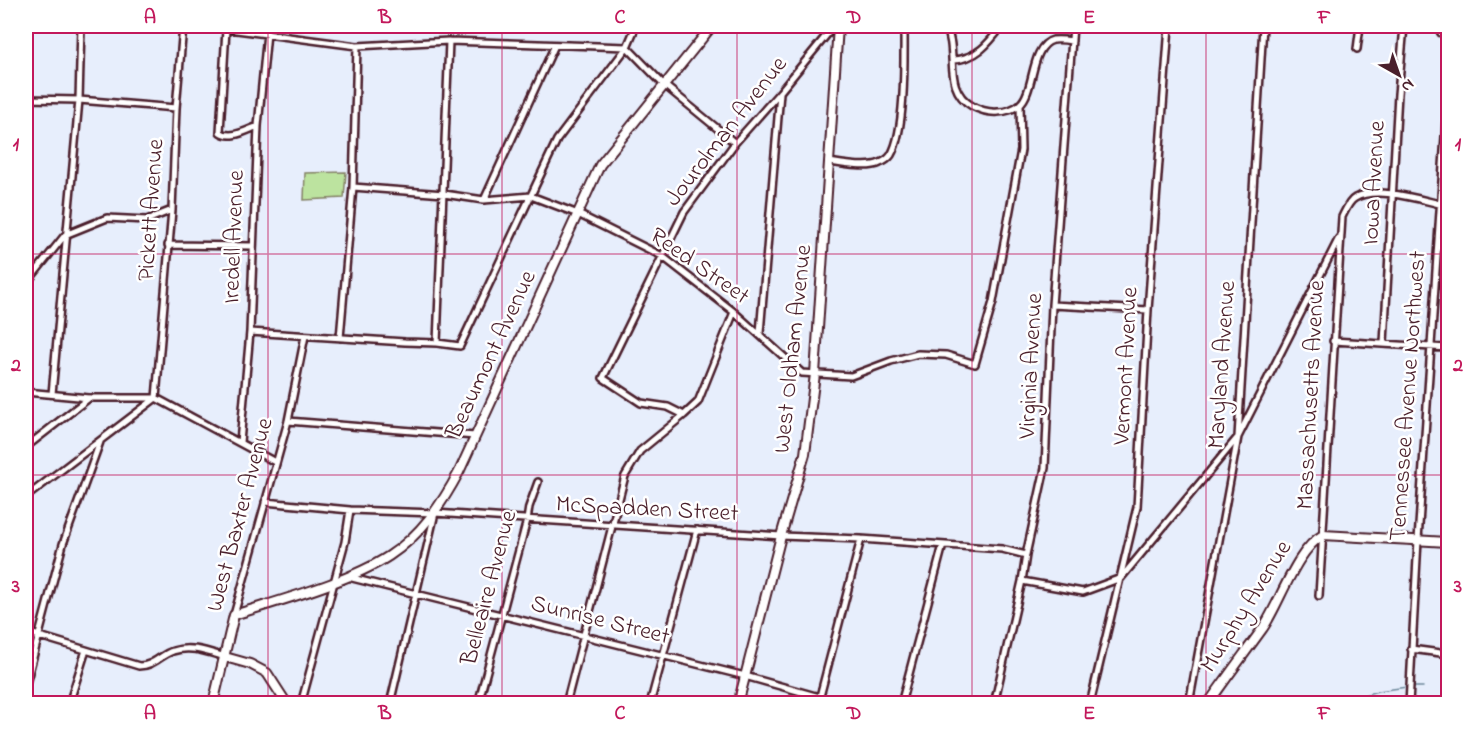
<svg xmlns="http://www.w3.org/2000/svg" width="1474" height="729" font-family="'Indie Flower',sans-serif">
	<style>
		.green { fill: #bce39f; stroke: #838165; stroke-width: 1.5 }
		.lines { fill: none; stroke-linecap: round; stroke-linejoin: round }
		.stream { stroke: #6d899b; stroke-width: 1.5 }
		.street-casing { stroke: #4a1f2b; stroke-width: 10 }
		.secondary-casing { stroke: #4a1f2b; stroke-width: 12 }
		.street { stroke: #fff; stroke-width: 5 }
		.secondary { stroke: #fff; stroke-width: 8 }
		.grid { fill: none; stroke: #c2185b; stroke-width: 1.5; stroke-opacity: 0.55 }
		.labels { text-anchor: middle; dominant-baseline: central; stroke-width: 5; stroke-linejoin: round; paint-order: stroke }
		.street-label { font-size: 24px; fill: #4a1f2b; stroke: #fff }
		.neatline { fill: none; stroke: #c2185b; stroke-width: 2 }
		.grid-label { font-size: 20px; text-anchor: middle; font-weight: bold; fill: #c2185b }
	</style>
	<rect width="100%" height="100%" fill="#e7eefc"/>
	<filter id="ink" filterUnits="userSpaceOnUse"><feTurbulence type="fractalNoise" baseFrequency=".0167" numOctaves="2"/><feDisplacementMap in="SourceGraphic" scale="12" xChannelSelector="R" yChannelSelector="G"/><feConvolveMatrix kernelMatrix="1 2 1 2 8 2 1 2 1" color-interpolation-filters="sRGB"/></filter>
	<g filter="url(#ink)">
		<!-- green -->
		<path class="green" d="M346 172 344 198 304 200 305 173Z"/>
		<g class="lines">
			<!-- stream -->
			<path class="stream" d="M1412 687H1423
				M1332 704 1378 691 1407 687"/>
			<!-- street casing -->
			<g class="street-casing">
				<path id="street" d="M206 26 357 46 449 41 627 47 663 84 735 143
					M946 26C959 54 942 88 972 106 980 110 989 113 998 112 1005 112 1015 109 1020 104 1035 91 1030 46 1053 40 1059 39 1066 40 1072 41
					M1437 26 1441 33 1448 35
					M226 29 220 132C231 140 247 130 258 126
					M1357 49 1360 26
					M953 60C977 59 989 43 1002 26
					M26 99 79 100 176 108
					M830 162C842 164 869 169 880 163 884 162 889 158 891 155 906 130 904 55 904 26
					M353 187 444 194 484 200 531 196 578 214 662 256 734 312 802 373 851 376 891 361 918 354 946 355 975 364 993 302 1021 150 1020 104
					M484 200 555 45
					M168 245 252 246
					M26 284 65 235 107 218 147 220 172 210
					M1052 305 1148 310
					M250 332 405 342 437 343 460 346 557 140 627 47 636 26
					M760 333 780 93
					M340 338 353 187 357 46
					M1333 341 1448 348
					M437 343 449 41
					M1384 343 1398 94 1404 26
					M26 392 89 398H156L275 462
					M52 394 79 100 81 26
					M684 415 668 407 641 403 603 378 684 212 735 143 780 92 834 26
					M288 421 475 436
					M240 442 250 332 258 126 267 33
					M26 447 89 398
					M26 497 156 398 172 210 176 108 183 26
					M265 502 350 510 435 513 781 536 861 539 1002 549 1026 555
					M348 577 745 676 844 704
					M1022 581 1083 592 1121 578 1238 437 1339 238
					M1319 596 1342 217C1345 211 1349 201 1355 198 1375 186 1418 199 1440 204
					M234 615 288 421 305 336
					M26 632 139 666C154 666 160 655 173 651 191 645 208 652 225 657
					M1411 649 1448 654
					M26 684 63 544 100 442
					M69 704 86 650
					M301 704 345 542 350 510
					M390 704 435 513
					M478 704 527 520 529 507 538 482
					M566 704 625 476 640 451 684 415 698 402 734 312
					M650 704 697 530
					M818 704 861 539
					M901 704 943 545
					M994 704 1022 581 1026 555 1045 468 1052 305 1073 26
					M1090 704 1137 507 1148 310 1169 26
					M1189 704 1238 437 1263 26
					M1409 704 1418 540 1448 91"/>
			</g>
			<!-- secondary casing -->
			<g class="secondary-casing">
				<path id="secondary" d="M225 657 250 664 267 673 287 704
					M213 704 234 615C281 600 349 582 389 556 421 535 442 504 459 472L600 165 712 26
					M738 704 781 536 805 454 815 374 838 26
					M1208 704C1226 678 1245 653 1263 628 1281 601 1296 550 1323 535L1448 542"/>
			</g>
			<!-- street -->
			<use href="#street" class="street"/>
			<!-- secondary -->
			<use href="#secondary" class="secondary"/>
		</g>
	</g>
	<!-- grid -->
	<path class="grid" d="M268 26V704M502 26V704M737 26V704M972 26V704M1206 26V704M26 254H1448M26 475H1448"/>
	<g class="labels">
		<!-- street labels -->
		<g class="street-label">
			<text transform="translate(727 132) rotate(-52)">Jourolman Avenue</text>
			<text transform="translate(1375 183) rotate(-87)">Iowa Avenue</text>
			<text transform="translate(152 210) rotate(-86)">Pickett Avenue</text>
			<text transform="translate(235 237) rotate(-88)">Iredell Avenue</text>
			<text transform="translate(699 267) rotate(35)">Reed Street</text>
			<text transform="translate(794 349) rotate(-84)">West Oldham Avenue</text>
			<text transform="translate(492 355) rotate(-65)">Beaumont Avenue</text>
			<text transform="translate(1223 365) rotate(-86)">Maryland Avenue</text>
			<text transform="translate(1032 366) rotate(-87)">Virginia Avenue</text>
			<text transform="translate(1127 366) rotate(-87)">Vermont Avenue</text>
			<text transform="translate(1312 395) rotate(-87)">Massachusetts Avenue</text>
			<text transform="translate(1409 396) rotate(-86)">Tennessee Avenue Northwest</text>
			<text transform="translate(647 510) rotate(3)">McSpadden Street</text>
			<text transform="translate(241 515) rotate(-75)">West Baxter Avenue</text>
			<text transform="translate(490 588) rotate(-75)">Belleaire Avenue</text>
			<text transform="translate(1247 607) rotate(-58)">Murphy Avenue</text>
			<text transform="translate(600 621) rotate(14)">Sunrise Street</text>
		</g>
	</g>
	<!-- margin -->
	<rect width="1474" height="729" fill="none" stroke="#fff" stroke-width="66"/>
	<!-- north arrow -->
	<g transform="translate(1399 75) rotate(140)" stroke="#ffffff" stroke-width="4.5" paint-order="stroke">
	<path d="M0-4.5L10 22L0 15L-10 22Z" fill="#4a1f2b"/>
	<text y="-9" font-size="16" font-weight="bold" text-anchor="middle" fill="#4a1f2b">N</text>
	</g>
	<rect x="33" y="33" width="1408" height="663" class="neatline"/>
	<g class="grid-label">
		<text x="150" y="23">A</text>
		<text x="385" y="23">B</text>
		<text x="620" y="23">C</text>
		<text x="854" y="23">D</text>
		<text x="1089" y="23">E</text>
		<text x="1324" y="23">F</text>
		<text x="16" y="150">1</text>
		<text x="1458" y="150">1</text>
		<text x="16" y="371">2</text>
		<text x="1458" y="371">2</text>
		<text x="16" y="592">3</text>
		<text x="1458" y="592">3</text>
		<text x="150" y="719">A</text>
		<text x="385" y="719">B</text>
		<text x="620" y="719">C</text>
		<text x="854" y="719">D</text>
		<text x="1089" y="719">E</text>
		<text x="1324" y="719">F</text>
	</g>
</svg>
